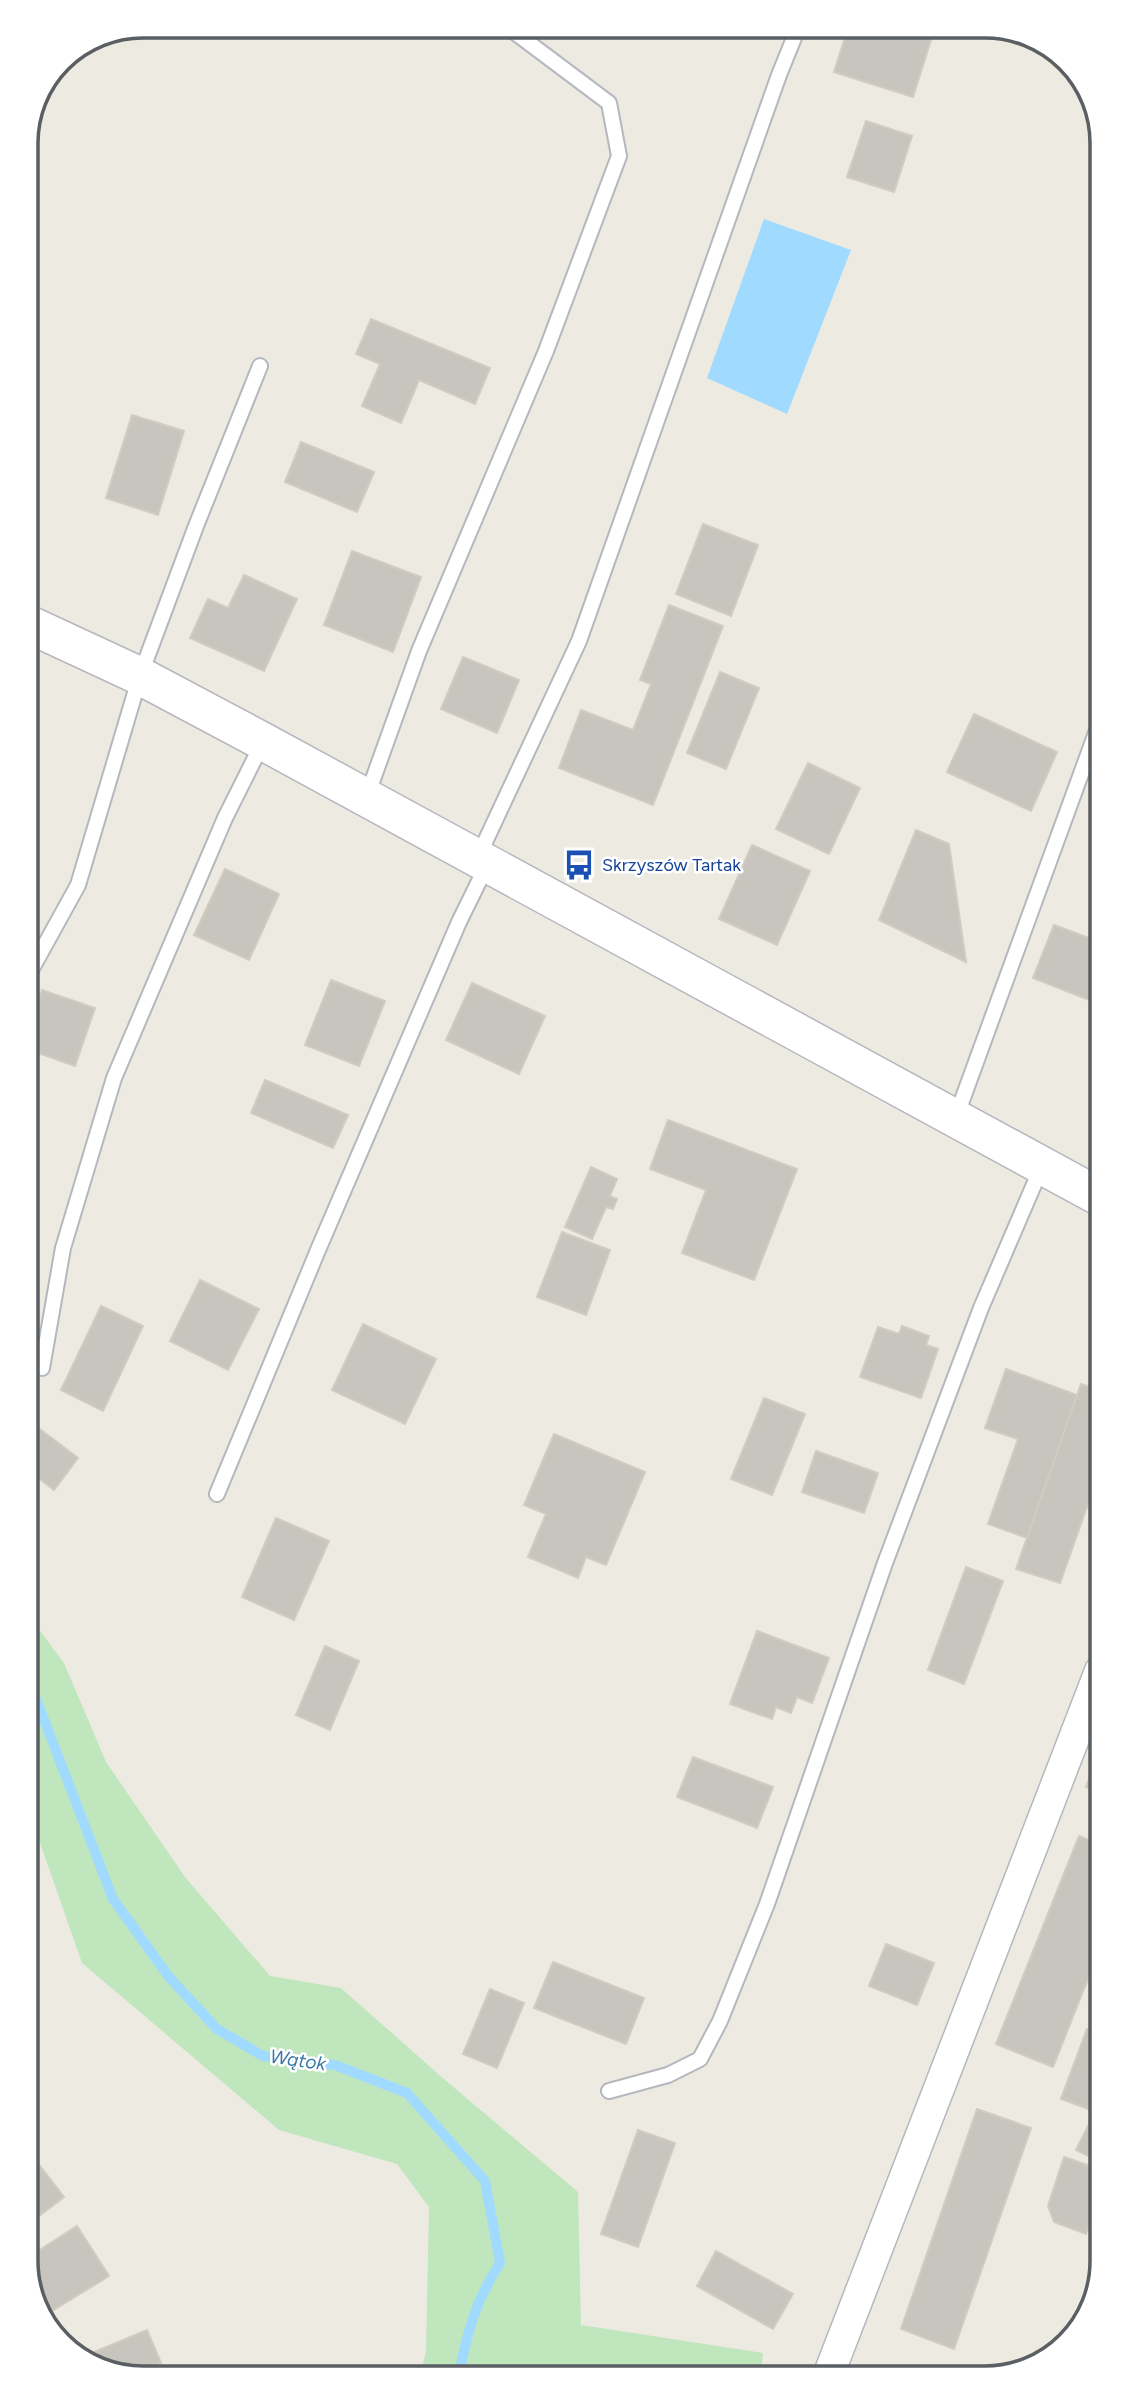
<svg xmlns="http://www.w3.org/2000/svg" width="1129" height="2404" font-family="Figtree,sans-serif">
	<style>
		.green { fill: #c0e6bd }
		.water { fill: #a0dbff }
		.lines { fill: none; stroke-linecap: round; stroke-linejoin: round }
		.stream { stroke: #a0dbff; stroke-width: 10 }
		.building { fill: #c8c5bf; stroke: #d2cbc0; stroke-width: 2 }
		.service-casing { stroke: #b4b8bd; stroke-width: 18 }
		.minor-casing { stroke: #b4b8bd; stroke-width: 33 }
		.tertiary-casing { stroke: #b4b8bd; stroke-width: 40 }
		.service { stroke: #fff; stroke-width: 14 }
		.minor { stroke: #fff; stroke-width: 30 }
		.tertiary { stroke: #fff; stroke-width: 37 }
		.labels { text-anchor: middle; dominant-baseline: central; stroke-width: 5; stroke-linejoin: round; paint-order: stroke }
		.transit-label { font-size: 18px; fill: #164399; stroke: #fff; text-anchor: start }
		.water-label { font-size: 19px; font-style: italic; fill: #3a77a9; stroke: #fff }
		.rim { fill: none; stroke: #5a5f63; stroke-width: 3.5 }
	</style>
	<rect width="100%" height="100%" fill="#edeae2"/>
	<!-- green -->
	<path class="green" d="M32 1620 64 1663 106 1762 185 1877 270 1976 341 1988 445 2080 578 2192 581 2325 763 2353 761 2372 420 2375 426 2351 429 2207 397 2164 279 2130 82 1963 33 1823Z"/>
	<!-- water -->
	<path class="water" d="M764 219 851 250 787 414 707 378Z"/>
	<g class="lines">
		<!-- stream -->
		<path class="stream" d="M33 1691 113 1899 169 1977 217 2029 263 2056 335 2065 407 2093 485 2181 500 2263C475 2302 468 2330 459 2374"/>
	</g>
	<!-- building -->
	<path class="building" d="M935 27 913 97 834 72 848 28Z
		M866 121 912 136 894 192 847 177Z
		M371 319 490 368 475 404 419 380 401 423 362 406 380 364 356 354Z
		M132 415 184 431 158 515 106 498Z
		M301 442 374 472 357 512 285 482Z
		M703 524 758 545 731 616 676 594Z
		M352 551 421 577 393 652 324 625Z
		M244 575 297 599 264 671 190 638 208 599 228 608Z
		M669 605 723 626 653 805 559 768 581 710 633 730 651 684 640 680Z
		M463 657 519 680 497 733 441 709Z
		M720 672 759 688 726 769 687 753Z
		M974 714 1057 752 1031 811 947 772Z
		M808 763 860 788 829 854 776 829Z
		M916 830 949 844 966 962 879 920Z
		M752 845 810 871 777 945 719 919Z
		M225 869 279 894 249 960 194 935Z
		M1054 925 1097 941 1098 978 1089 1000 1033 978Z
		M331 980 385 1001 359 1066 305 1045Z
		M472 983 545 1016 519 1074 446 1040Z
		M42 990 95 1008 75 1066 30 1050V1025Z
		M265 1080 348 1115 333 1148 251 1113Z
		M668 1120 797 1169 754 1280 682 1253 706 1190 650 1169Z
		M591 1167 617 1179 610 1196 617 1199 613 1209 606 1207 592 1239 565 1227Z
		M562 1232 610 1250 586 1315 537 1297Z
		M200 1280 259 1309 228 1370 170 1341Z
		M101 1306 143 1326 103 1411 61 1390Z
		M363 1324 436 1359 405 1424 332 1390Z
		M902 1326 929 1336 926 1345 938 1349 921 1398 860 1377 878 1327 899 1334Z
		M1006 1369 1077 1395 1027 1538 988 1524 1018 1439 985 1428Z
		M1081 1384 1099 1390 1100 1470 1060 1583 1016 1569Z
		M764 1398 805 1414 772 1495 731 1479Z
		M32 1423 78 1458 54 1490 32 1473Z
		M554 1434 645 1472 606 1565 586 1557 578 1578 528 1557 546 1514 524 1505Z
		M816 1451 878 1473 864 1513 802 1492Z
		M276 1518 329 1541 294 1620 242 1597Z
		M966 1567 1003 1581 964 1684 928 1670Z
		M757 1631 829 1658 812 1703 797 1697 791 1713 776 1707 772 1719 730 1704Z
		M325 1646 359 1661 330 1730 296 1715Z
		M1101 1749V1793L1086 1787Z
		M693 1757 773 1787 757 1828 677 1797Z
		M1079 1836 1101 1845V1946L1053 2067 996 2044Z
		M886 1944 934 1963 917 2005 869 1986Z
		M553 1962 644 1998 626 2044 534 2008Z
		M490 1989 524 2003 497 2068 463 2054Z
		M1087 2029 1102 2034V2114L1061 2099Z
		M977 2109 1031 2128 954 2349 901 2329Z
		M1102 2120V2163L1076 2150 1090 2122 1099 2127Z
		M638 2130 675 2143 638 2247 601 2234Z
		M1064 2157 1102 2170 1103 2217 1093 2214 1086 2234 1054 2222 1048 2206Z
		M34 2158 64 2197 35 2219Z
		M77 2226 109 2276 44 2316 35 2305V2253Z
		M716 2251 793 2294 773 2329 697 2286Z
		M1103 2256 1083 2326 1077 2331 1076 2330Z
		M147 2330 161 2363 132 2376 82 2357Z"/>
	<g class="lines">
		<!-- service casing -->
		<g class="service-casing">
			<path id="service" d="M367 796 419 651 546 351 619 156 609 103 513 31
				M478 857 579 641 779 75 798 28
				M30 972 78 885 140 676 196 526 260 366
				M956 1117 1097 730
				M42 1368 63 1248 114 1078 225 818 263 742
				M217 1494 318 1250 459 922 487 865
				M609 2091 668 2075 700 2059 720 2021 767 1904 885 1563 981 1308 1042 1166"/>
		</g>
		<!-- minor casing -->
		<g class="minor-casing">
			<path id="minor" d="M830 2371 1100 1671"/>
		</g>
		<!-- tertiary casing -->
		<g class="tertiary-casing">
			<path id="tertiary" d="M28 624 140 676 264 742 1098 1196"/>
		</g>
		<!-- service -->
		<use href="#service" class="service"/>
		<!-- minor -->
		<use href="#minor" class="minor"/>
		<!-- tertiary -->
		<use href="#tertiary" class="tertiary"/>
	</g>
	<!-- icons -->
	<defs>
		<g id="bus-bare" transform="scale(2.415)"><path d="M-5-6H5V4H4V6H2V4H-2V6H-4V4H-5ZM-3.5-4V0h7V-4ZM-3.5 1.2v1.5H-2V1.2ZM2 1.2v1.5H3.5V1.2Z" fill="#1a4fb4" stroke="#fff" stroke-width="2.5" paint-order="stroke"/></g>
	</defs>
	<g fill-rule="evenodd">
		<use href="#bus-bare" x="579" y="865"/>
	</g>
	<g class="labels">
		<!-- transit labels -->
		<g class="transit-label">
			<text x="602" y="865">Skrzyszów Tartak</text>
		</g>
		<!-- water labels -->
		<g class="water-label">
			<text transform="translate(298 2060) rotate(8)">Wątok</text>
		</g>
	</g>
	<!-- crop -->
	<path d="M0 0H1129V2404H0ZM143 38H985A105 105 0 0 1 1090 143V2261A105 105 0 0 1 985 2366H143A105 105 0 0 1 38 2261V143A105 105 0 0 1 143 38Z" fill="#fff" fill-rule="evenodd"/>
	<path class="rim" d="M143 38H985A105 105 0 0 1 1090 143V2261A105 105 0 0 1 985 2366H143A105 105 0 0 1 38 2261V143A105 105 0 0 1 143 38Z"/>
</svg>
